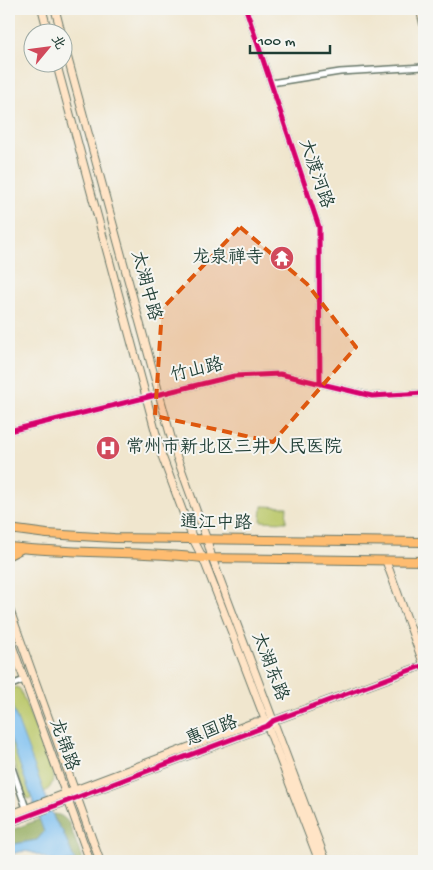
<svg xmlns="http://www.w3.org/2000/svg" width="433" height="870" font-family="'Gochi Hand','LXGW WenKai TC',sans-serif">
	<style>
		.green { fill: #bbc86a; stroke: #6d824f }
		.forest { fill: #94ac5e; stroke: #5a7449 }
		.water { fill: #79bef0; stroke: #4c7e92 }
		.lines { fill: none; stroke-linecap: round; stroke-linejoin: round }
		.street-casing { stroke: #68786a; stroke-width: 8 }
		.secondary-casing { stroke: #68786a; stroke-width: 9 }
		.primary-casing { stroke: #68786a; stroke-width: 10 }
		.street { stroke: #fff; stroke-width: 5 }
		.secondary { stroke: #ffe4c6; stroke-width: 7 }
		.primary { stroke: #febc70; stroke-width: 8 }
		.cycleway-casing { stroke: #f6f6f2; stroke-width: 8 }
		.cycleway { stroke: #d6006c; stroke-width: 5 }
		.marked { fill: #de580e; fill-opacity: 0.2; stroke: #de580e; stroke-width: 4; stroke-dasharray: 10 6; stroke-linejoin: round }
		.labels { text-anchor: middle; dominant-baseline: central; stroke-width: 4; stroke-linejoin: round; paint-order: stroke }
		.street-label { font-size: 18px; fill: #1f3d34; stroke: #f6f6f2 }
		.poi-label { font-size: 18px; fill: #1f3d34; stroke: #f6f6f2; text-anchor: end }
	</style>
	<rect width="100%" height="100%" fill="#f6f6f2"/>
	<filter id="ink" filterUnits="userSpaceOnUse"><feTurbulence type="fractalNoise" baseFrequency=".02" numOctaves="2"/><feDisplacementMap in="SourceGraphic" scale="10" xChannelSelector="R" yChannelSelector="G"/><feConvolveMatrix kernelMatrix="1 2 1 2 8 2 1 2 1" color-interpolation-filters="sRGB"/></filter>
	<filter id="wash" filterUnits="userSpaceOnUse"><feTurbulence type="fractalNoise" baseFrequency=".0096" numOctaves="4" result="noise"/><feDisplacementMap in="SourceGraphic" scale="20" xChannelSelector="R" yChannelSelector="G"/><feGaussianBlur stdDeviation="1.12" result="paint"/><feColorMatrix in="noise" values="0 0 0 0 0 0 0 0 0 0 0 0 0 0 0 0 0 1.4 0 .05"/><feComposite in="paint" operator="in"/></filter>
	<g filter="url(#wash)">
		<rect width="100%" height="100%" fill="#f0e6ce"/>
		<!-- green -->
		<path class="green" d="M262 506 287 507 286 522 261 521Z
			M16 687 20 689 53 774C54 790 43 794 29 799L26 798 9 749V690Z"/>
		<!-- forest -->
		<path class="forest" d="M52 814C60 814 64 817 69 823L83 861H75L63 832Z
			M40 819 44 832 37 840 9 845V831Z"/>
		<!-- water -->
		<path class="water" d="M9 698 55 821 63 832 75 861C67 861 58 863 51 860 33 854 30 847 9 855V845L37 840 44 832 9 735Z"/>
	</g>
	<g filter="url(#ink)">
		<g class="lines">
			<!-- street casing -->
			<g class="street-casing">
				<path id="street" d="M246 9 319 227 320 384
					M271 83 340 72 424 67
					M9 431 234 376 280 374 372 396 424 393
					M9 686 24 680
					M9 759 26 808"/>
			</g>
			<!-- secondary casing -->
			<g class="secondary-casing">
				<path id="secondary" d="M42 9 48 32
					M55 9 61 32
					M420 9 424 26
					M62 37 175 452 207 540 212 558 326 861
					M56 62 162 456 193 539 203 558 232 633 319 861
					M386 561 424 665
					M9 608 100 861
					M9 637 90 861
					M9 815 255 722 271 721
					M9 823 267 726 273 721 424 665"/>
			</g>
			<!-- primary casing -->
			<g class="primary-casing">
				<path id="primary" d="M9 529 47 534 114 538 424 542
					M9 547C73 554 138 551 203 558L424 561
					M9 555 21 549"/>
			</g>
			<!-- street -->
			<use href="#street" class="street"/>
			<!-- secondary -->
			<use href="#secondary" class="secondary"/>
			<!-- primary -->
			<use href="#primary" class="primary"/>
			<!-- cycleway casing -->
			<g class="cycleway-casing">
				<path id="cycleway" d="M246 9 319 227 320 384
					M9 431 234 376 280 374 372 396 424 393
					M9 823 267 726 273 721 424 665"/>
			</g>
			<!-- cycleway -->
			<use href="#cycleway" class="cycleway"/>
		</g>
	</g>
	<!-- marked area -->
	<path class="marked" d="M240 227 307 284 356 347 273 442 155 416 162 309Z"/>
	<!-- icons -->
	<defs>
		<g id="temple-disc" transform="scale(1.25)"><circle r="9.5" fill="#d1495b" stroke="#f6f6f2"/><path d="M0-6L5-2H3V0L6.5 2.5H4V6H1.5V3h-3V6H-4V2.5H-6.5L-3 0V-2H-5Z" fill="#fff"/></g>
		<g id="hospital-disc" transform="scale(1.25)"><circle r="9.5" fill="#d1495b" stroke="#f6f6f2"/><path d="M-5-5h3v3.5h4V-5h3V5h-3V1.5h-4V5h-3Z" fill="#fff"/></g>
	</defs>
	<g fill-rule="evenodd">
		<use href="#temple-disc" x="282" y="258"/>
		<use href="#hospital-disc" x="108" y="448"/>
	</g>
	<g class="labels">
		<!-- street labels -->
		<g class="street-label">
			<text transform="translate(315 174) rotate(71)">大渡河路</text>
			<text transform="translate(145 286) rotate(75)">太湖中路</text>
			<text transform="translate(197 371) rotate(-13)">竹山路</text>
			<text transform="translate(216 524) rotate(1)">通江中路</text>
			<text transform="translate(269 667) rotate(69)">太湖东路</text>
			<text transform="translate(212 732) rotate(-21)">惠国路</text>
			<text transform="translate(63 745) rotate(70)">龙锦路</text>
		</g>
		<!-- poi labels -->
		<g class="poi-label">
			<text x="264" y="258">龙泉禅寺</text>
			<text x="126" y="448" text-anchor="start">常州市新北区三井人民医院</text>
		</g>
	</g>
	<!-- margin -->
	<rect width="433" height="870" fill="none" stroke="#f6f6f2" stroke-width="30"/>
	<!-- north arrow -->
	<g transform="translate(48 48) rotate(61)"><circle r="24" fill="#f6f6f2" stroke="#a0aca6"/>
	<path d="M0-4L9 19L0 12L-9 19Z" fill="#d1495b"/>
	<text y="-8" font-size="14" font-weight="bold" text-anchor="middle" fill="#1f3d34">北</text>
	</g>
	<!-- scale -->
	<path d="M250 45v8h80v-8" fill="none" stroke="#1f3d34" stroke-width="2.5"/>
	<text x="258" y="45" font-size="15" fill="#1f3d34" stroke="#f6f6f2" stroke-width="4" paint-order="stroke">100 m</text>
</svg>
